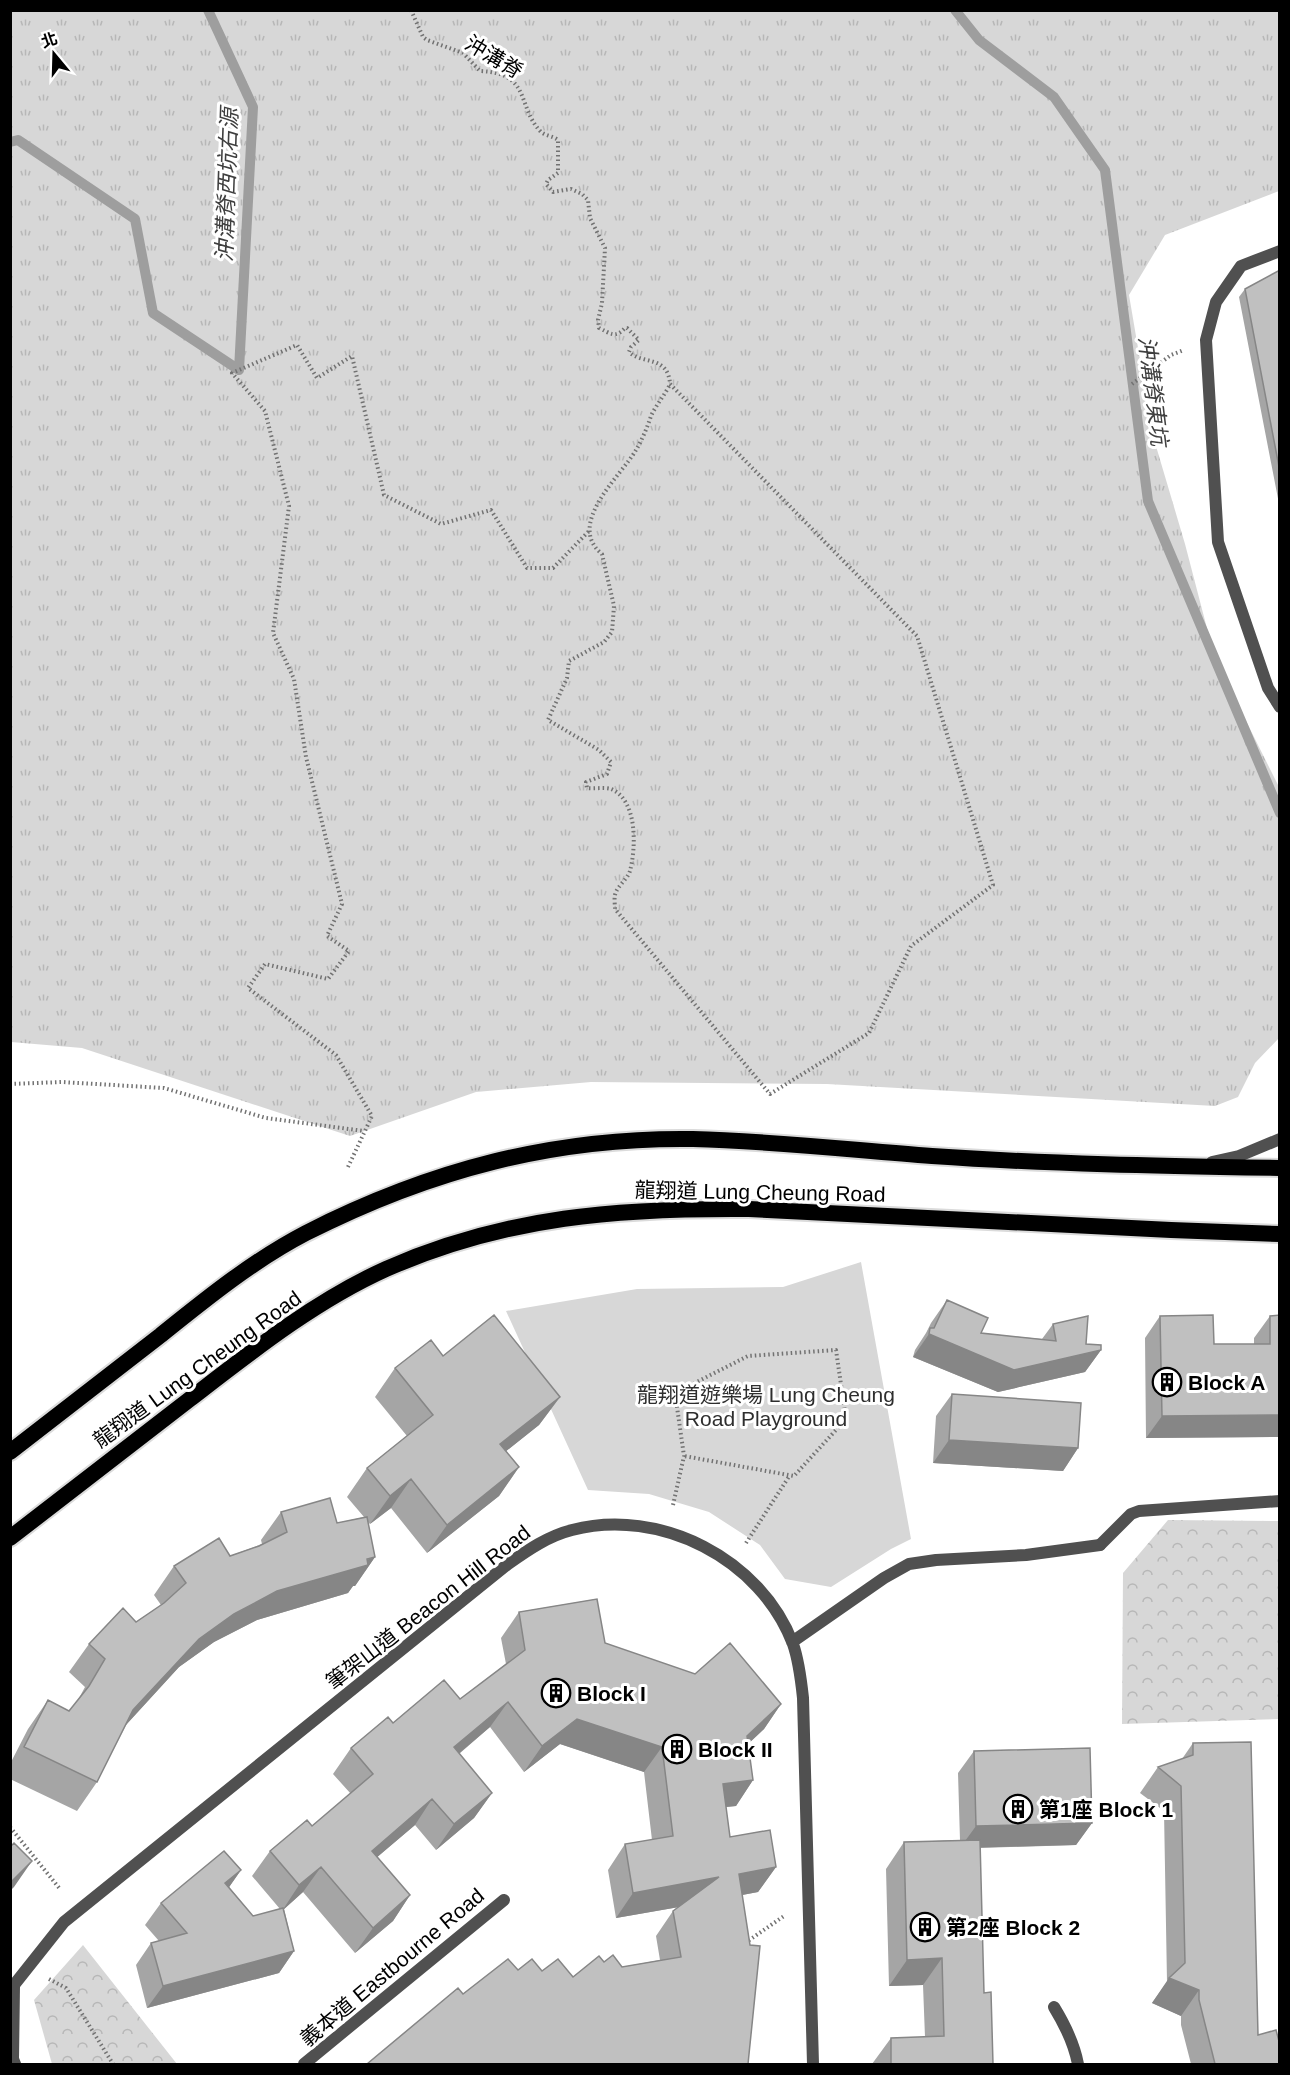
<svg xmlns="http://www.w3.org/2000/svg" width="1290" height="2075" font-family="Helvetica,'Noto Sans TC',sans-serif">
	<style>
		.grass { fill: url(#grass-tufts) }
		.forest { fill: url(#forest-crowns) }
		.park { fill: #d7d7d7 }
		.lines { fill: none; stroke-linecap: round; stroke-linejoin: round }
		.stream { stroke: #9e9e9e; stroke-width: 10 }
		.trunk-casing { stroke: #dbdbdb; stroke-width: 20 }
		.path { stroke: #727272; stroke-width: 4; stroke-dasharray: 1.5 3; stroke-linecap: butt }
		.service { stroke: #505050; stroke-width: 12 }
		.minor { stroke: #505050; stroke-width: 12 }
		.trunk { stroke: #000; stroke-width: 16 }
		.wall { fill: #a5a5a5 }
		.shaded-wall { fill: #868686 }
		.building { fill: #c0c0c0; stroke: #868686; stroke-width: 1.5 }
		.labels { text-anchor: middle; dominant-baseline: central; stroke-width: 6; stroke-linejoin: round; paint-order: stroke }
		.street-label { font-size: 21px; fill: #000; stroke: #fff }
		.poi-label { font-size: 21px; font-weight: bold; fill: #000; stroke: #fff; text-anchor: start }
		.park-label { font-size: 21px; fill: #2e2e2e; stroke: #fff }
		.water-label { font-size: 22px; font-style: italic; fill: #3f3f3f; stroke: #fff }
	</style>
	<defs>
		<pattern id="grass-tufts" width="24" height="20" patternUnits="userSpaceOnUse" patternTransform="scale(1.5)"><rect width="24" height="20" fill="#d7d7d7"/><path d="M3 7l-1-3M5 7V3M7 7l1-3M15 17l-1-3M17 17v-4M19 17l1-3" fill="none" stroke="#b7b7b7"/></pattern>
		<pattern id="forest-crowns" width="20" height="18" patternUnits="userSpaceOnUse" patternTransform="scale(1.5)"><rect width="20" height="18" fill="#d7d7d7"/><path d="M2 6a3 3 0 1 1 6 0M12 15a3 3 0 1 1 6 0" fill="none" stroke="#b7b7b7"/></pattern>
	</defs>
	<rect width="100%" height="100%" fill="#fff"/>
	<!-- grass -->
	<path class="grass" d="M10 11H1279V191L1165 235 1129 295 1153 436 1185 544 1215 659 1279 787V1038L1255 1063 1238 1097 1215 1106 827 1084 591 1082 476 1092 350 1136 82 1048 11 1042Z"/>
	<!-- forest -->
	<path class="forest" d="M1168 1520 1279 1521V1719L1122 1724 1123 1573Z
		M83 1945 177 2064H52L34 2000Z"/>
	<!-- park -->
	<path class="park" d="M861 1262 911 1539 891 1549 831 1587 785 1579 760 1545 709 1512 649 1494 588 1490 506 1311 637 1289 783 1287Z"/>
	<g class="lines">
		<!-- stream -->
		<path class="stream" d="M208 10 253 107 239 370
			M955 10 979 40 1054 97 1105 170 1148 501 1280 813
			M10 142 18 140 135 219 153 313 239 370"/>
		<!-- trunk casing -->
		<g class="trunk-casing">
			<path id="trunk" d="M10 1452C61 1413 111 1374 161 1335 207 1298 254 1260 306 1233 430 1170 554 1137 693 1139 773 1141 852 1150 932 1156 1047 1164 1164 1166 1280 1168
				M10 1538C70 1492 130 1446 190 1399 251 1352 315 1301 386 1269 506 1216 620 1208 749 1209L1171 1230 1280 1234"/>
		</g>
		<!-- path -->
		<path class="path" d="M411 10 423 37 427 40 463 53 480 71C532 73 516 106 541 132 546 136 553 136 558 140V173L548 180 546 184 553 192 571 189 582 194 588 200 590 218 605 248 602 303 598 320 599 328C610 333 615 339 625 328H627L639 340 631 347 629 352C643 365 668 355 670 384
			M670 384 917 636 993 885 911 946 869 1033 770 1094 615 909C615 905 614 899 615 895 617 886 627 880 630 871 636 848 638 800 611 789 605 787 594 789 587 788L586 782 607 774 611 762 599 750 548 720 567 678 569 661 604 642 612 632 614 606 602 554C565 524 621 476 636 450 642 440 647 428 651 416 656 405 665 395 670 384Z
			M1132 384 1171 355 1184 350
			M10 1084 62 1082 164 1088 266 1118 364 1131
			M348 1167 372 1116 336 1055 248 988 265 964 328 979 349 951 327 936 342 904 306 757 294 679 273 633 289 506 265 411 232 373 297 345 317 378 352 356 384 495 441 524 491 510 527 568H553L590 530
			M673 1505 684 1456 675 1393 748 1356 836 1350 846 1419 794 1476 684 1456
			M746 1543 790 1475
			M10 1827 60 1889
			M745 1943 784 1916
			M49 1979 66 1988 113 2064"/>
		<!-- service -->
		<path class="service" d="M1280 251 1241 266 1216 302 1206 340 1218 542 1268 688 1280 707
			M1100 1545 1131 1514 1139 1511 1280 1501"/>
		<!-- minor -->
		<path class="minor" d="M1212 1162 1239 1156 1280 1139
			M792 1642 884 1578 909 1564 936 1560 1026 1555 1100 1545
			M14 1986 13 2059 15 2064
			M10 1990 64 1922 508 1564C528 1550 548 1536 572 1530 660 1507 761 1559 793 1644 799 1661 801 1679 803 1698L813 2064
			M1054 2007C1065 2025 1074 2043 1078 2064
			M304 2064 504 1900"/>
		<!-- trunk -->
		<use href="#trunk" class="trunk"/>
	</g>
	<!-- wall -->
	<path class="wall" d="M1280 270V509L1239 297 1245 289Z
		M947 1300 981 1333 1042 1339 1053 1324 1086 1344 1101 1350 1085 1372 998 1392 913 1357 915 1350 926 1333 931 1323Z
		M1280 1315V1437L1146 1438 1145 1338 1160 1316 1214 1344H1254V1338L1270 1316Z
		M443 1356 560 1397 539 1425 506 1451 519 1467 499 1496 427 1553 391 1508 370 1524 368 1522 375 1557 355 1586H353L348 1593 257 1620 214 1642 179 1667 126 1725 97 1782 77 1811 10 1779V1764L28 1729 48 1700 69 1711 78 1700 85 1687 69 1672 89 1644 136 1622 161 1605 154 1595 174 1566 230 1556 262 1544 261 1540 281 1512 337 1523 364 1517 347 1497 367 1468 407 1436 375 1397 395 1368Z
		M952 1394 1078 1448 1063 1471 933 1463 936 1416Z
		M597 1599 605 1643 695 1674 730 1643 781 1704 764 1729 748 1744 753 1780 736 1806 726 1807 730 1837 770 1830 776 1867 758 1892 742 1895 750 1945 760 1946 748 2064H367L458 1988 463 1994 508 1959 518 1970 532 1959 542 1971 558 1959 573 1977 599 1956 604 1962 613 1955 622 1967 660 1960 656 1936 673 1911 679 1907 616 1918 608 1870 625 1844 652 1840 644 1772 560 1744 524 1772 490 1727 459 1754 492 1793 474 1818 436 1850 415 1825 377 1857 410 1895 393 1921 355 1953 303 1892 284 1909 294 1951 279 1973 147 2008 136 1965 151 1943 159 1941 145 1925 161 1903 224 1851 241 1870 229 1887 253 1916 280 1909 252 1876 270 1851 307 1820 312 1826 351 1794 333 1774 351 1748 388 1717 393 1723 444 1680 460 1699 506 1664 501 1638 519 1612Z
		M1193 1743 1258 2035 1280 2064H1191L1181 2025V2016L1152 2003 1167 1982 1164 1811 1140 1793 1158 1767 1182 1759Z
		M974 1751 1092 1823 1076 1845 980 1848 984 1993 993 2064H872L891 2038 925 2037 923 1985 889 1986 886 1869 904 1842 960 1840 958 1773Z"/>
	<!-- shaded-wall -->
	<path class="shaded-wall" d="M929 1334 1101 1350 1085 1372 998 1392 913 1357Z
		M560 1397 539 1425 480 1472 500 1444Z
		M1280 1415V1437L1146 1438 1162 1416Z
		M949 1440 1078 1448 1063 1471 933 1463Z
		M519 1467 499 1496 427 1553 447 1525Z
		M411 1479 391 1508 370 1524 390 1496Z
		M375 1557 355 1586H353L348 1593 257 1620 214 1642 179 1667 113 1739 133 1710 199 1639 234 1614 277 1591Z
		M508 1702 490 1727 436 1773 454 1747Z
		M781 1704 764 1729 730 1761 747 1736Z
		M577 1719 662 1747 644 1772 560 1744 524 1772 542 1746Z
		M753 1780 736 1806 705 1809 723 1784Z
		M492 1793 474 1818 436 1850 454 1824Z
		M432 1799 415 1825 355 1876 372 1851Z
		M1092 1823 1076 1845 960 1848 976 1826Z
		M32 1861 14 1887 10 1891V1883Z
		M321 1867 303 1892 282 1911 299 1885Z
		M776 1867 758 1892 721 1899 739 1874Z
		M241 1870 225 1893V1883Z
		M719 1877 702 1903 616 1918 633 1893Z
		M410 1895 393 1921 355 1953 373 1928Z
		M294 1951 279 1973 147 2008 163 1986Z
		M942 1958 923 1985 889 1986 907 1960Z
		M1169 1978 1199 1990 1181 2016 1152 2003Z"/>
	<!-- building -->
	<path class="building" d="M1280 270V472L1245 289Z
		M947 1300 988 1318 981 1333 1056 1341 1053 1324 1088 1316 1086 1344 1101 1345V1350L1014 1370 929 1334 930 1328H934Z
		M494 1315 560 1397 500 1444 519 1467 447 1525 411 1479 390 1496 367 1468 433 1415 395 1368 431 1340 443 1356Z
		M1213 1315 1214 1344H1270V1316L1280 1315V1415L1162 1416 1160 1316Z
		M952 1394 1081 1403 1078 1448 949 1440Z
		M330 1498 337 1523 367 1517 375 1557 367 1559 368 1565 277 1591 234 1614 199 1639 133 1710 97 1782 24 1747 48 1700 69 1711 89 1686 105 1659 89 1644 123 1608 136 1622 164 1603 186 1583 174 1566 219 1538 230 1556 259 1546 287 1532 281 1512Z
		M597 1599 605 1643 695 1674 730 1643 781 1704 747 1736 753 1780 723 1784 730 1837 770 1830 776 1867 739 1874 750 1945 760 1946 748 2064H367L458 1988 463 1994 508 1959 518 1970 532 1959 542 1971 558 1959 573 1977 599 1956 604 1962 613 1955 622 1967 681 1957 673 1911 719 1877 633 1893 625 1844 673 1836 662 1747 577 1719 542 1746 508 1702 454 1747 492 1793 454 1824 432 1799 372 1851 410 1895 373 1928 321 1867 299 1885 270 1851 307 1820 312 1826 373 1774 351 1748 388 1717 393 1723 444 1680 460 1699 525 1650 519 1612Z
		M1251 1742 1258 2035 1276 2030 1280 2045V2064H1215L1199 2000V1990L1169 1978 1185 1963 1181 1786 1158 1767 1193 1755V1743Z
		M1090 1748 1092 1823 976 1826 974 1751Z
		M980 1840 984 1993 991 1992 993 2064H891V2038L944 2036 942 1958 907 1960 904 1842Z
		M14 1843 32 1861 10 1883V1847Z
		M224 1851 241 1870 225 1883 253 1916 283 1908 294 1951 163 1986 151 1943 187 1933 161 1903Z"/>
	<!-- icons -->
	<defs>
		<g id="building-ring" transform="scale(1.5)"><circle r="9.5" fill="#fff" stroke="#000" stroke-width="1.5"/><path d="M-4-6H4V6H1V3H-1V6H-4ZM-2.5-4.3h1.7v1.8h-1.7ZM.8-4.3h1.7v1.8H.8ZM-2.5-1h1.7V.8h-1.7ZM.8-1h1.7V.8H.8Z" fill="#000"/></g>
	</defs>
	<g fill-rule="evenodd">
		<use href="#building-ring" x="1167" y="1382"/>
		<use href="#building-ring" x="556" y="1693"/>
		<use href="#building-ring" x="677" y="1749"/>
		<use href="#building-ring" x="1018" y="1809"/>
		<use href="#building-ring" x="925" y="1927"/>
	</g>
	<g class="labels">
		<!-- street labels -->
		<g class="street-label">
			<text transform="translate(494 57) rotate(31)">沖溝脊</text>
			<text transform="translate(760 1192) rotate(1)">龍翔道 Lung Cheung Road</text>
			<text transform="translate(197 1369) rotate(-36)">龍翔道 Lung Cheung Road</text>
			<text transform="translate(428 1607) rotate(-38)">筆架山道 Beacon Hill Road</text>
			<text transform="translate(392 1967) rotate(-40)">義本道 Eastbourne Road</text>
		</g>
		<!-- poi labels -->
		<g class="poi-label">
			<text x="1188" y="1382">Block A</text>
			<text x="577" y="1693">Block I</text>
			<text x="698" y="1749">Block II</text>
			<text x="1039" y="1809">第1座 Block 1</text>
			<text x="946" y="1927">第2座 Block 2</text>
		</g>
		<!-- park labels -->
		<g class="park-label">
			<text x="766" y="1394">龍翔道遊樂場 Lung Cheung<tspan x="766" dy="24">Road Playground</tspan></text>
		</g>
		<!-- water labels -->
		<g class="water-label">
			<text transform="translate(227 185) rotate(-88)">沖溝脊西坑右源</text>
			<text transform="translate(1153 391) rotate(83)">沖溝脊東坑</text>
		</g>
	</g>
	<!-- border -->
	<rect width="1290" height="2075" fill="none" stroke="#000000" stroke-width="24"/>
	<!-- north arrow -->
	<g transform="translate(54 54) rotate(341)" stroke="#ffffff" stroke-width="4.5" paint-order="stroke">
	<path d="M0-4.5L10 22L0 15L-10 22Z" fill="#000000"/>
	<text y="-9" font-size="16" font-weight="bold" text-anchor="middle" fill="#000000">北</text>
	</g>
</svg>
